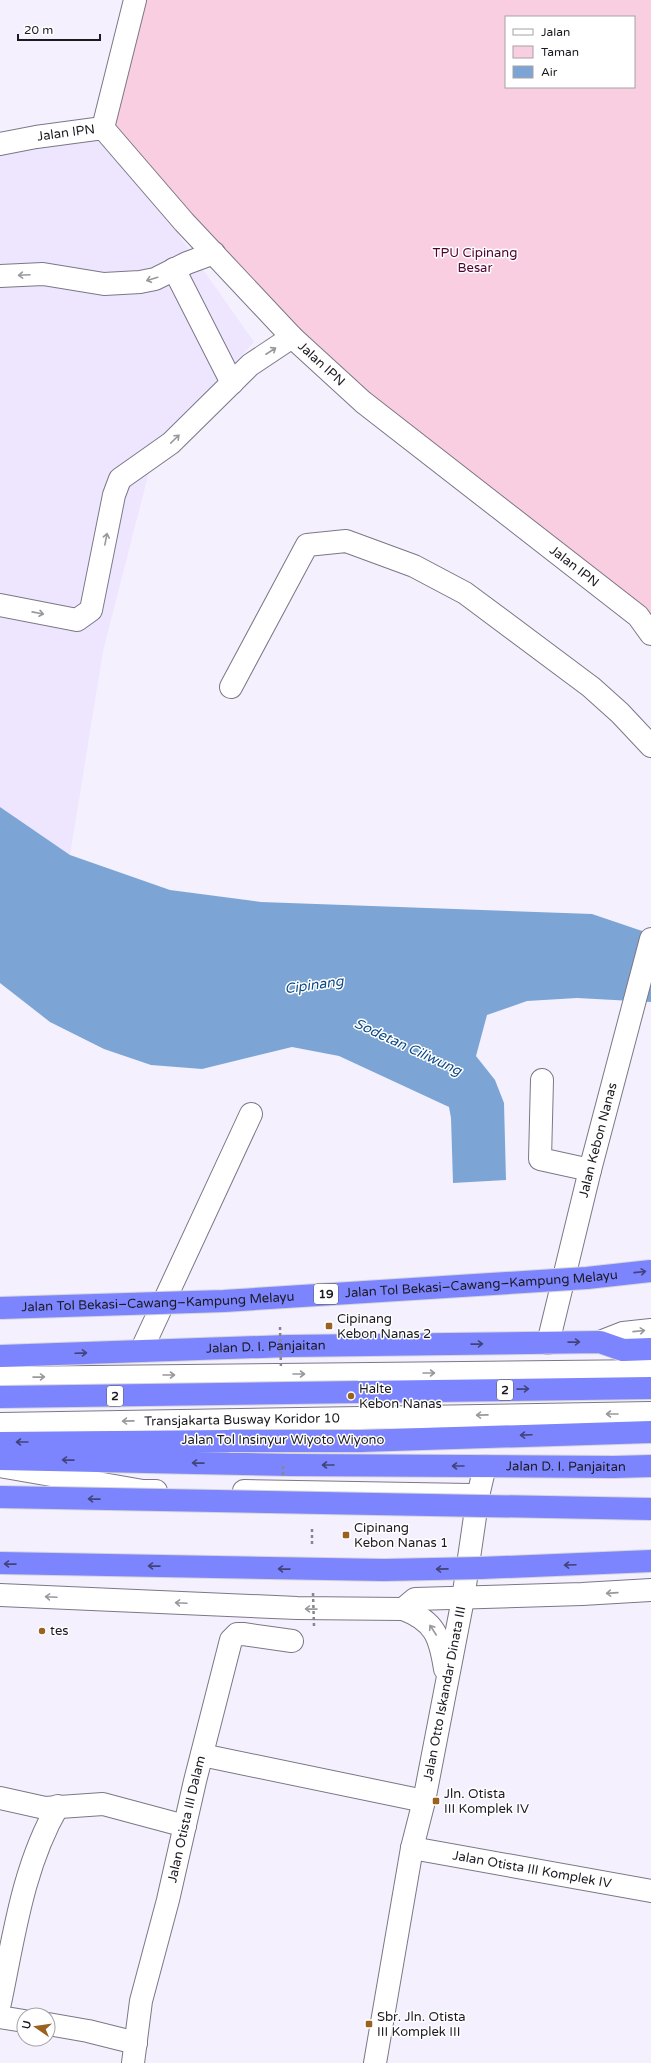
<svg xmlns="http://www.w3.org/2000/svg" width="651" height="2063" font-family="'Varela Round',sans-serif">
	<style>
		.built { fill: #eee5fe }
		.green { fill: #f8cee0; fill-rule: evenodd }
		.water { fill: #7ca5d6 }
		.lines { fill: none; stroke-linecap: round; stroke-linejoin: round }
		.minor-casing { stroke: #7c7786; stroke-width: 24 }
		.highway-casing { stroke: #d6d6d7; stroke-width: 24 }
		.minor { stroke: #fff; stroke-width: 22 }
		.highway { stroke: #7c84fe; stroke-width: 22 }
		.highway-bridge-casing { stroke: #d6d6d7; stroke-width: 24; stroke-linecap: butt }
		.path-bridge { stroke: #88858f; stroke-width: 2.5; stroke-dasharray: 3 3; stroke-linecap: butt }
		.highway-bridge { stroke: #7c84fe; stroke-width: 22 }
		.oneway { stroke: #99989b }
		.oneway2 { stroke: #424479 }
		.poi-dot { fill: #9b6120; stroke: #fff; stroke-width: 1.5 }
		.labels { text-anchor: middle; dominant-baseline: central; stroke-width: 3; stroke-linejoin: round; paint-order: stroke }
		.shield { fill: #fff; stroke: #605f63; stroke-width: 1 }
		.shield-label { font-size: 12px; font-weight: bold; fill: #1c1a20 }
		.street-label { font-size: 13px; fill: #1c1a20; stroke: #fff }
		.park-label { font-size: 13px; fill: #4f0231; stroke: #fff }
		.poi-label { font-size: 13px; fill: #1c1a20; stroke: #fff; text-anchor: start }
		.water-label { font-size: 14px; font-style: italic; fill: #0e4a86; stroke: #fff }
	</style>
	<rect width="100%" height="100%" fill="#f5f0fe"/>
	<!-- built -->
	<path class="built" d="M103 128 254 342 155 448 103 651 70 855 0 807V144Z"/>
	<!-- green -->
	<path class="green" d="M135 0H651V639L292 337 103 128ZM506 17H634V87H506Z"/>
	<!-- water -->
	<path class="water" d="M0 807 70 855 170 890 261 902 592 914 651 934V1002L577 998 527 1001 487 1015 476 1056 495 1080 504 1103 506 1180 453 1183 451 1118 449 1107 339 1056 292 1047 202 1069 151 1065 104 1049 50 1022 0 983Z"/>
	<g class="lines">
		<!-- minor casing -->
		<g class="minor-casing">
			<g id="minor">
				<path d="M103 128 135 0"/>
				<path id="s1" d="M0 144 36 137 103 128 184 222 292 337 363 402 638 616 651 634"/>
				<path d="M174 269 232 383"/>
				<path d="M0 276 43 274 104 284 140 282 155 279 187 263 214 253"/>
				<path d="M0 605 77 620 91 610 114 495 120 479 171 443 250 365 292 337"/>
				<path d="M231 687 307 545 346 541 414 566 465 593 591 687 620 713 651 746"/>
				<path d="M542 1080 540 1159 590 1170"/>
				<path d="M600 1342 623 1333 651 1330"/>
				<path id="s2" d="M548 1343 590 1170 651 939"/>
				<path d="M141 1351 251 1114"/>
				<path d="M0 1378 651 1371"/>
				<path id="s3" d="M0 1424 651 1413"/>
				<path d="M0 1466 143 1491H156"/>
				<path d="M244 1491 470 1495"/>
				<path d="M0 1595 297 1608 403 1609C435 1621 440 1637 445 1669"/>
				<path d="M403 1609 415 1599 582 1594 651 1590"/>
				<path d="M202 1755 424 1801"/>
				<path d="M0 1798 45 1808 103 1804 185 1826"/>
				<path id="s4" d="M412 1848 651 1891"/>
				<path d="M0 2003C14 1936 23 1866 58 1806"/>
				<path d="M0 2017 24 2021"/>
				<path d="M48 2024 88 2031 136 2043"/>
				<path id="s5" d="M133 2063 141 2001 168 1900 195 1781 231 1640 237 1634H243L292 1641"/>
				<path id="s6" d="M375 2063 412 1848 424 1801 463 1599 478 1496 485 1466"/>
			</g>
		</g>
		<!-- highway casing -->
		<g class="highway-casing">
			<g id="highway">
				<path id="s7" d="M0 1356 287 1346 600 1342 623 1350 651 1349"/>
				<path d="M358 1392 651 1388"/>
				<path d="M360 1441 651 1432"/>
				<path d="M0 1443 229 1441"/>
				<path id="s8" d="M0 1459 290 1465 614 1467 651 1466"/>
				<path d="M481 1568 651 1561"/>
			</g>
		</g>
		<!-- minor -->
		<use href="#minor" class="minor"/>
		<!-- highway -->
		<use href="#highway" class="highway"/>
		<!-- highway-bridge casing -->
		<g class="highway-bridge-casing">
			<g id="highway-bridge">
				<path id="s9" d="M0 1308 224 1301 587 1278 651 1271"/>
				<path d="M0 1397 358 1392"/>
				<path d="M229 1441H360"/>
				<path d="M0 1497 651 1509"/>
				<path d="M0 1563 384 1570 481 1568"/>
			</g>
		</g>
		<!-- path-bridge -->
		<path class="path-bridge" d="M280 1327 281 1369
			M283 1466V1477
			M312 1529V1544
			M313 1593 314 1626"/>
		<!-- highway-bridge -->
		<use href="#highway-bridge" class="highway-bridge"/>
	</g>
	<!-- one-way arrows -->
	<defs><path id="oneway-shaft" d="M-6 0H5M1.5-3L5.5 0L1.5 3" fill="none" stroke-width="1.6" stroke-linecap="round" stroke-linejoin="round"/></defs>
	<g class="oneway">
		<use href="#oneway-shaft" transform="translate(24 275) rotate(177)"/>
		<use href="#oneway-shaft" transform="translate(152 279) rotate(163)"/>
		<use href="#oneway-shaft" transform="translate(271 351) rotate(-33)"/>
		<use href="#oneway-shaft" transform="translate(175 439) rotate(-44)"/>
		<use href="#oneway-shaft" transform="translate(106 539) rotate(-79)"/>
		<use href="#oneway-shaft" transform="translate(38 613) rotate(11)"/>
		<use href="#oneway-shaft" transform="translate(639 1331) rotate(-6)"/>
		<use href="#oneway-shaft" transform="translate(429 1373)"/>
		<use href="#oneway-shaft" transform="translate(299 1374)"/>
		<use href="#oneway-shaft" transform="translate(169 1375)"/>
		<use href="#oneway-shaft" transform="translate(39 1377) rotate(-1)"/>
		<use href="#oneway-shaft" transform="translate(612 1414) rotate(180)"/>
		<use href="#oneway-shaft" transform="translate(482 1415) rotate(179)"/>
		<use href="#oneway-shaft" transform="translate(128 1421) rotate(179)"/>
		<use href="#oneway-shaft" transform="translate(612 1593) rotate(176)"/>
		<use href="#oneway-shaft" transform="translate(51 1597) rotate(-177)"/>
		<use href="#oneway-shaft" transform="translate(181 1603) rotate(-177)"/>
		<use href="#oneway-shaft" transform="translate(311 1609) rotate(-179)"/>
		<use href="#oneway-shaft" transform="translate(433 1630) rotate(-123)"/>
	</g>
	<g class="oneway2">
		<use href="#oneway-shaft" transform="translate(640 1272) rotate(-6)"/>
		<use href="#oneway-shaft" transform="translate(574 1342) rotate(-1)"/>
		<use href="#oneway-shaft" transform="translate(477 1344) rotate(-1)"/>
		<use href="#oneway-shaft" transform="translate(81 1353) rotate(-2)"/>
		<use href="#oneway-shaft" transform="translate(523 1389) rotate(-1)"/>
		<use href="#oneway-shaft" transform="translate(526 1435) rotate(178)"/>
		<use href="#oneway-shaft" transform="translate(22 1442) rotate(180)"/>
		<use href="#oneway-shaft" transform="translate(68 1460) rotate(-179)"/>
		<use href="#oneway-shaft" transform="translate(198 1463) rotate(-179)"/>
		<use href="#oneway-shaft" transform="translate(328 1465) rotate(-180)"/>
		<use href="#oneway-shaft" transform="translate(458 1466) rotate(-180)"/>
		<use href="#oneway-shaft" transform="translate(94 1499) rotate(-179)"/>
		<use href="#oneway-shaft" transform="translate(10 1564) rotate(-179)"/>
		<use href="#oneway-shaft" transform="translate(570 1565) rotate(178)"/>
		<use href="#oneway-shaft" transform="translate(154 1566) rotate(-179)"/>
		<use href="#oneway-shaft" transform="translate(284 1569) rotate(-179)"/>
		<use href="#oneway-shaft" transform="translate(442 1569) rotate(179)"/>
	</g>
	<!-- markers -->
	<g class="poi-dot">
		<rect x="325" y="1322" width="8" height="8" rx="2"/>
		<circle cx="351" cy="1396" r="4"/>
		<rect x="342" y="1531" width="8" height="8" rx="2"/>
		<circle cx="42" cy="1631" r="4"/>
		<rect x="432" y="1797" width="8" height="8" rx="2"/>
		<rect x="365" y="2020" width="8" height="8" rx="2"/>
	</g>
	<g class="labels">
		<!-- shield labels -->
		<g class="shield">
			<rect x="314" y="1284" width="24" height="20" rx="3"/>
			<rect x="497" y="1380" width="16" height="20" rx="3"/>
			<rect x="107" y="1386" width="16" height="20" rx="3"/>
		</g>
		<g class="shield-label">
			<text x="326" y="1294">19</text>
			<text x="505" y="1390">2</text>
			<text x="115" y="1396">2</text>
		</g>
		<!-- street labels -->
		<g class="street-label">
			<text stroke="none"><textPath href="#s1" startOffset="67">Jalan IPN</textPath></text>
			<text stroke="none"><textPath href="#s1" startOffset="426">Jalan IPN</textPath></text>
			<text stroke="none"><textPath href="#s1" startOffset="750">Jalan IPN</textPath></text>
			<text stroke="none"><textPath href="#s2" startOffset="209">Jalan Kebon Nanas</textPath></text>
			<text stroke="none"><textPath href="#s9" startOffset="482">Jalan Tol Bekasi–Cawang–Kampung Melayu</textPath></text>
			<text stroke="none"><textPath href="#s9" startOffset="158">Jalan Tol Bekasi–Cawang–Kampung Melayu</textPath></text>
			<text stroke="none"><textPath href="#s7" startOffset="266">Jalan D. I. Panjaitan</textPath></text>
			<text stroke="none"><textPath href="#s3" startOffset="242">Transjakarta Busway Koridor 10</textPath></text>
			<text x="283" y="1440">Jalan Tol Insinyur Wiyoto Wiyono</text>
			<text stroke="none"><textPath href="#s8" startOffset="566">Jalan D. I. Panjaitan</textPath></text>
			<text stroke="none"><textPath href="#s6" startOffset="376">Jalan Otto Iskandar Dinata III</textPath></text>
			<text stroke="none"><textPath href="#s5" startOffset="250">Jalan Otista III Dalam</textPath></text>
			<text stroke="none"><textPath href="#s4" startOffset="122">Jalan Otista III Komplek IV</textPath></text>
		</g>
		<!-- park labels -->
		<g class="park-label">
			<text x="475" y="253">TPU Cipinang<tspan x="475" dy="15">Besar</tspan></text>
		</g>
		<!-- poi labels -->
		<g class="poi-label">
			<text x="337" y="1319">Cipinang<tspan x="337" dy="15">Kebon Nanas 2</tspan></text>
			<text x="359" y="1389">Halte<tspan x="359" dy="15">Kebon Nanas</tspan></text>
			<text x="354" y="1528">Cipinang<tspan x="354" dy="15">Kebon Nanas 1</tspan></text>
			<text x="50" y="1631">tes</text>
			<text x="444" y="1794">Jln. Otista<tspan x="444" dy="15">III Komplek IV</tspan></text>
			<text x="377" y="2017">Sbr. Jln. Otista<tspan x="377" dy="15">III Komplek III</tspan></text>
		</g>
		<!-- water labels -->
		<g class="water-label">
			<text transform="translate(314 985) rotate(-8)">Cipinang</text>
			<text transform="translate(408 1047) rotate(25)">Sodetan Ciliwung</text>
		</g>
	</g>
	<!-- legend -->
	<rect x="505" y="16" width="130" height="72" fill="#ffffff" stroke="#a4a3a6"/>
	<rect x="513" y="29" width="20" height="6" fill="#ffffff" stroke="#a4a3a6"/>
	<text x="541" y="36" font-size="12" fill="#1c1a20">Jalan</text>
	<rect x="513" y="46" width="20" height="12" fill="#f8cee0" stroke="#a4a3a6"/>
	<text x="541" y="56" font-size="12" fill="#1c1a20">Taman</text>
	<rect x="513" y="66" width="20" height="12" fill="#7ca5d6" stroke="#a4a3a6"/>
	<text x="541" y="76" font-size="12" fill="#1c1a20">Air</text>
	<!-- north arrow -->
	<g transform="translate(36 2027) rotate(283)"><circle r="19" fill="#ffffff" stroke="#a4a3a6"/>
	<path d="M0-3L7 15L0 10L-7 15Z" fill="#9b6120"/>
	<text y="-6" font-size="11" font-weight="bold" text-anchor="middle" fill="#1c1a20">U</text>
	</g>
	<!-- scale -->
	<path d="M18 34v6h82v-6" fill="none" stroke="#1c1a20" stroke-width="2"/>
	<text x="24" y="34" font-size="12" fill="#1c1a20" stroke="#ffffff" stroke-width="3" paint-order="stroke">20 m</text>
</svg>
